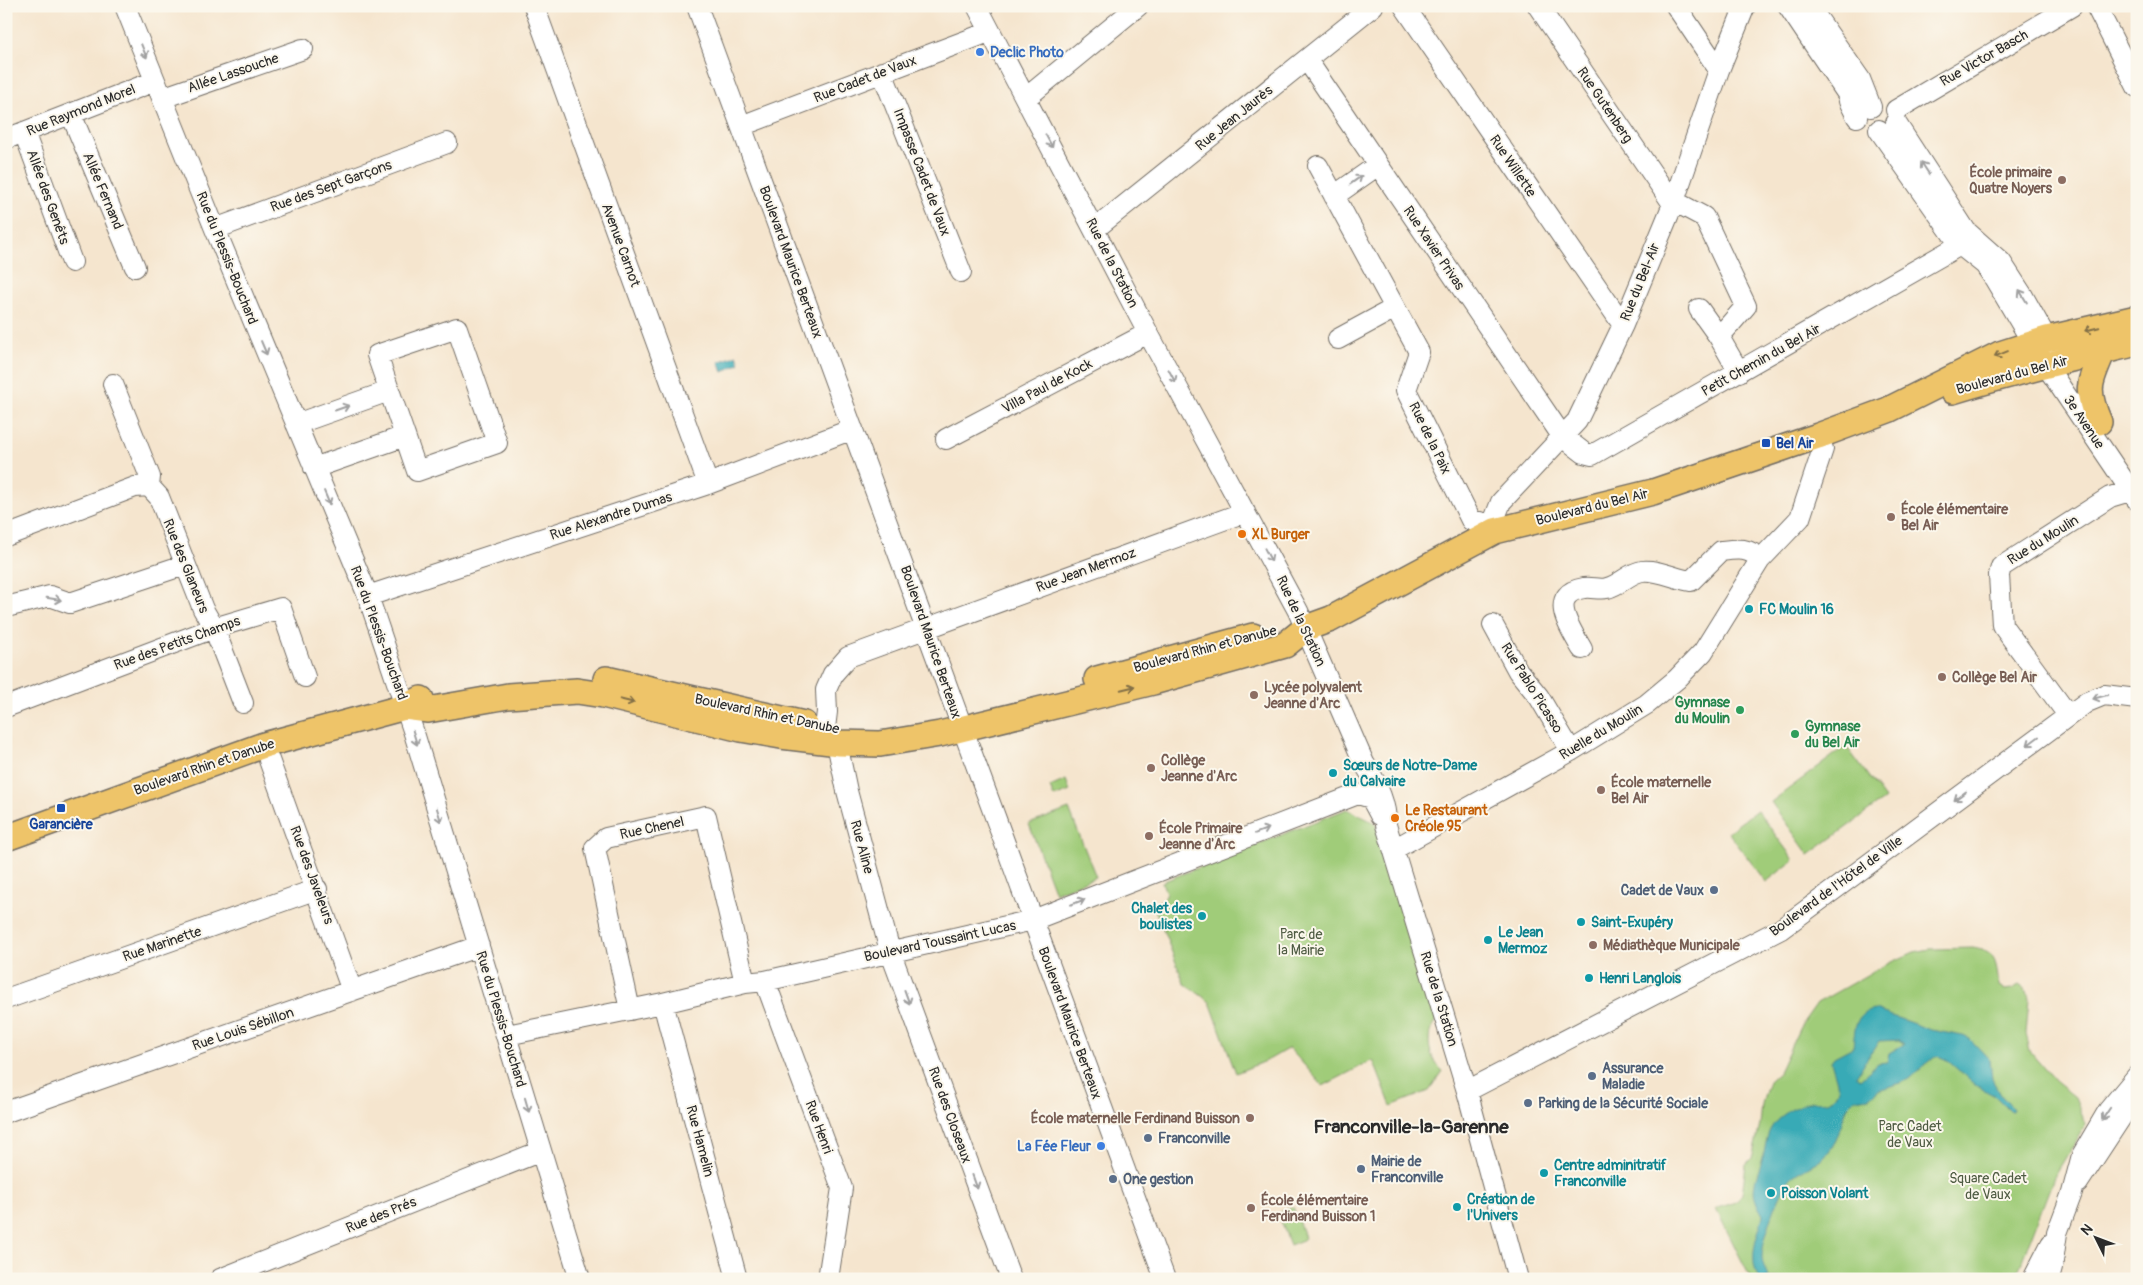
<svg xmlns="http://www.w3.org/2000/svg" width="2143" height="1285" font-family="Pangolin,sans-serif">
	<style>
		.green { fill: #a0cc79; stroke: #667c52 }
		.water { fill: #39aab6; stroke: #326a70; fill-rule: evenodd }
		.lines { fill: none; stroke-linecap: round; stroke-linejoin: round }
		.minor-casing { stroke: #726c64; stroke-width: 22 }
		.major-casing { stroke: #726c64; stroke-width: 28 }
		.minor { stroke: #fff; stroke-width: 20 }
		.major { stroke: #eec469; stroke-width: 25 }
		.oneway { stroke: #a0a0a0 }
		.oneway2 { stroke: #837047 }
		.shop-dot { fill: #3f7fe0; stroke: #fbf7ec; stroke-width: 2 }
		.education-dot { fill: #8d6e63; stroke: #fbf7ec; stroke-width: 2 }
		.transit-dot { fill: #1a4fb4; stroke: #fbf7ec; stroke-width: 2 }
		.food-dot { fill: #e8710a; stroke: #fbf7ec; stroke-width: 2 }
		.culture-dot { fill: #0f9aa8; stroke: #fbf7ec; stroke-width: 2 }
		.leisure-dot { fill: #2e9e5b; stroke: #fbf7ec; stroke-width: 2 }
		.service-dot { fill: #5c6f8a; stroke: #fbf7ec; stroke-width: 2 }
		.labels { text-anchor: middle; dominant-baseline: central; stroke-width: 4; stroke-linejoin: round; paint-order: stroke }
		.shop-label { font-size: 14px; font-weight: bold; fill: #366cbe; stroke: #fbf7ec; text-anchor: start }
		.street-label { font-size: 14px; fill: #2b2b2b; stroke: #fbf7ec }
		.education-label { font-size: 14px; font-weight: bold; fill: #785e54; stroke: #fbf7ec; text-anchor: start }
		.transit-label { font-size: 14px; font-weight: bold; fill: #164399; stroke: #fbf7ec; text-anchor: start }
		.food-label { font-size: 14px; font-weight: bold; fill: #c56008; stroke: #fbf7ec; text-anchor: start }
		.culture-label { font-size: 14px; font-weight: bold; fill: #0d838f; stroke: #fbf7ec; text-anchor: start }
		.leisure-label { font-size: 14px; font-weight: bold; fill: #27864d; stroke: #fbf7ec; text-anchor: end }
		.service-label { font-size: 14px; font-weight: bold; fill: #4e5e75; stroke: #fbf7ec; text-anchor: start }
		.park-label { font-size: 14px; fill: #4e5b42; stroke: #fbf7ec }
		.district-label { font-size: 19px; font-weight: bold; fill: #2b2b2b; stroke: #fbf7ec }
	</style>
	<rect width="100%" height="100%" fill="#fbf7ec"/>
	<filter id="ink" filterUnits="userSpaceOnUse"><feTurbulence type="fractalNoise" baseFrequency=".02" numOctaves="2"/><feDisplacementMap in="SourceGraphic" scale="10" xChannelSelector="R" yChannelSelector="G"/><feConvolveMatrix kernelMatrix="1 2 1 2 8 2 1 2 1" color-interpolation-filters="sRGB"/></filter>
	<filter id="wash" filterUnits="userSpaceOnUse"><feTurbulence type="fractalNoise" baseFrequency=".0096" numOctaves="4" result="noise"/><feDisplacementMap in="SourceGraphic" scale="20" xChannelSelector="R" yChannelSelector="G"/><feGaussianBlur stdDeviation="1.12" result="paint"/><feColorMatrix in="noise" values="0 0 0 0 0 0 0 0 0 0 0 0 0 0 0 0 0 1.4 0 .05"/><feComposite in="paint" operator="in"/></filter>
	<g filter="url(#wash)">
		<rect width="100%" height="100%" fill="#f5e5ce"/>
		<!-- green -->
		<path class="green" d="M1846 746 1885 799 1809 855 1771 802Z
			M1066 780 1070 791 1054 797 1050 787Z
			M1069 809 1096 877 1055 893 1029 824Z
			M1347 809 1375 823 1438 1018C1424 1033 1427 1057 1443 1071L1429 1091 1391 1106 1373 1060 1323 1086 1289 1048 1270 1059 1236 1073 1210 1002 1184 983 1153 904 1163 900 1166 893 1162 882Z
			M1757 810 1794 860 1766 882 1728 832Z
			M1974 948C1998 952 1996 965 1999 986L2005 990 2012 989 2019 985 2027 991 2029 999 2026 1033 2030 1052 2055 1081 2075 1097 2086 1124 2054 1177 2015 1279H1751L1716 1209 1735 1202 1742 1194 1746 1164 1752 1158 1760 1125 1762 1104 1769 1081 1779 1072 1800 1027 1817 1003 1881 967 1914 952 1930 949Z
			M1293 1207 1305 1239 1290 1245 1278 1213Z"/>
		<!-- water -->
		<path class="water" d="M737 355 740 363 723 372 719 362Z
			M1875 1010 1931 1030 1963 1036 1970 1039 1990 1060 1992 1079 2000 1094 2013 1109 2011 1112 1995 1096 1975 1085 1947 1060 1938 1056 1929 1061 1911 1078 1901 1083 1878 1090 1869 1097 1854 1099C1840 1114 1843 1131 1832 1147 1823 1162 1806 1166 1793 1176 1781 1185 1762 1241 1762 1257 1762 1265 1766 1272 1769 1279H1759C1747 1256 1758 1237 1763 1215 1750 1194 1753 1186 1761 1164 1765 1154 1765 1140 1770 1130 1776 1117 1796 1105 1810 1102 1816 1101 1823 1103 1829 1100 1834 1098 1837 1093 1839 1089L1831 1061 1834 1057 1853 1047C1855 1030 1854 1012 1875 1010ZM1899 1040 1904 1044 1889 1053 1887 1062 1878 1063 1860 1079 1856 1076 1879 1041Z"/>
	</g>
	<g filter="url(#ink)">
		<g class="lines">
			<!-- minor casing -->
			<g class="minor-casing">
				<path id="minor" d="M125 6 215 229 368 596 414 733 580 1279
					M534 6 708 484
					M697 6 1165 1279
					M977 6 1148 333 1298 611 1364 763C1375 780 1387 804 1386 825L1467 1091 1518 1279
					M1404 6 1623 325
					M1538 6 1673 204
					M1676 6 1719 70
					M1788 6 1848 95 1849 101 1857 117
					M1809 6 1860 79 1871 107
					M2096 6 2137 87
					M1307 60 1562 436 1584 453 1592 455 1960 245
					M882 72 961 272
					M162 98 303 49
					M1026 98 1138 6
					M1896 110 2072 6
					M71 114 135 267
					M1896 123 1966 231 2001 262 2023 296 2054 352
					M741 126 989 32
					M1879 130 1960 245 1985 265 1994 278 2045 364 2137 500
					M24 132 72 262
					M6 139 155 81
					M1318 166 1419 352 1406 390 1471 520 1492 525
					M1334 196 1378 165
					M1674 201 1704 217 1746 306 1719 337 1739 372
					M215 229 447 143
					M1095 229 1373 6
					M1699 309 1719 337
					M457 328 497 443 417 471 377 355Z
					M1338 339 1395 308
					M113 384 150 477 149 486
					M296 424 389 391
					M946 439 1148 333
					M314 468 405 436
					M149 486 159 497 203 609 214 628 243 703
					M1492 525 1501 502 1577 421 1623 325 1673 204 1719 70 1745 6
					M6 536 135 487 149 486
					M368 596 708 484 853 429
					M6 607 50 596 70 603 184 565
					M1493 625 1518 671 1539 697 1571 751
					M1582 649C1572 631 1545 594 1584 588 1592 587 1600 590 1607 588 1620 585 1629 573 1642 571 1657 569 1676 579 1691 581L1721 551C1737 549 1750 547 1760 560L1800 518 1823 449 1818 436
					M6 707 214 628 281 608 305 677
					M2068 715 2002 625 1999 575 2001 567 2110 497 2130 491
					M825 728 827 712 826 690 833 674 848 657 1245 512
					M839 743V753L847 791 890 951 1011 1279
					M269 760 352 991
					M1394 849 1571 751 1647 704 1677 679 1703 652 1760 560
					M765 981 842 1188 828 1279
					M6 999 317 889
					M663 1003 737 1279
					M630 1010 595 848 606 838 706 816 745 983
					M507 1035 663 1003 745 983 765 981 1033 920 1358 794 1371 798 1380 815
					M1467 1091 1781 929 2087 702 2104 695 2137 699
					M6 1112 479 946
					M2078 1183 2124 1113 2135 1091
					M220 1279 541 1151
					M2033 1279 2051 1244
					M2049 1279 2052 1268 2057 1233 2072 1193 2082 1155 2108 1111 2137 1076"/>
			</g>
			<!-- major casing -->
			<g class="major-casing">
				<path id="major" d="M1953 391C2014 372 2075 358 2137 343
					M2099 422C2085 389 2089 383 2103 351
					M606 679 804 724
					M1097 679 1253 636
					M405 707 428 710 508 696 577 691 603 695 741 729 781 736 839 743 880 744 940 734 1153 682 1285 645 1306 628 1331 619 1495 531 1653 492 1818 436 1888 410 2000 354 2047 339 2137 318
					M6 838 264 745 405 707 421 699"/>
			</g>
			<!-- minor -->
			<use href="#minor" class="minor"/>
			<!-- major -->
			<use href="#major" class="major"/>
		</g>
		<!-- one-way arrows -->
		<defs><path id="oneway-shaft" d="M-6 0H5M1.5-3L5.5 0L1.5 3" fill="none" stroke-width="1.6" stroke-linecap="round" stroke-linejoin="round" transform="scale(1.25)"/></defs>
		<g class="oneway">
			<use href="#oneway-shaft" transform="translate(144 51) rotate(68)"/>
			<use href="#oneway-shaft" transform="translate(1049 141) rotate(62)"/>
			<use href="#oneway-shaft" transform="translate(1925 168) rotate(-123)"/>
			<use href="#oneway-shaft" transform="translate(1356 180) rotate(-36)"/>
			<use href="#oneway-shaft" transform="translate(2023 296) rotate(-121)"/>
			<use href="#oneway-shaft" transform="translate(264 348) rotate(67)"/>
			<use href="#oneway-shaft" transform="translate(1172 376) rotate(62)"/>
			<use href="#oneway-shaft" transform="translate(342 408) rotate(-19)"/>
			<use href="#oneway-shaft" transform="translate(327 498) rotate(67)"/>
			<use href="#oneway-shaft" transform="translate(1268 555) rotate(62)"/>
			<use href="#oneway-shaft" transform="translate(54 599) rotate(9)"/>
			<use href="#oneway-shaft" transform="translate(2100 697) rotate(165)"/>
			<use href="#oneway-shaft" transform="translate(415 738) rotate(73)"/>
			<use href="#oneway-shaft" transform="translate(2033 741) rotate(143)"/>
			<use href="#oneway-shaft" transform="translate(1960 796) rotate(143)"/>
			<use href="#oneway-shaft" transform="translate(439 815) rotate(73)"/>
			<use href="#oneway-shaft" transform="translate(1262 831) rotate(-21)"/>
			<use href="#oneway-shaft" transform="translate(1078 902) rotate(-21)"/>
			<use href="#oneway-shaft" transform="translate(907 997) rotate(70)"/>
			<use href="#oneway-shaft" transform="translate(527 1105) rotate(74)"/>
			<use href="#oneway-shaft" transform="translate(2106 1114) rotate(124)"/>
			<use href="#oneway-shaft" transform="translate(975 1182) rotate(70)"/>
		</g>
		<g class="oneway2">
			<use href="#oneway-shaft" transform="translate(2092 329) rotate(166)"/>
			<use href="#oneway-shaft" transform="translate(2001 354) rotate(158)"/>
			<use href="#oneway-shaft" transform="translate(1128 688) rotate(-14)"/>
			<use href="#oneway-shaft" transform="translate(627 701) rotate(14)"/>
		</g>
	</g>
	<!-- markers -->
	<g class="shop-dot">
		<circle cx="980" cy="52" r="5"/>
		<circle cx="1101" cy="1146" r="5"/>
	</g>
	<g class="education-dot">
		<circle cx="2062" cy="180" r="5"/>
		<circle cx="1891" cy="517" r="5"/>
		<circle cx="1942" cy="677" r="5"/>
		<circle cx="1254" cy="695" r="5"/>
		<circle cx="1151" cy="768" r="5"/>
		<circle cx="1601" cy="790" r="5"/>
		<circle cx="1149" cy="836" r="5"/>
		<circle cx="1593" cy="945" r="5"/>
		<circle cx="1250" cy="1118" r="5"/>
		<circle cx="1251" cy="1208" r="5"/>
	</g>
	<g class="transit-dot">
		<rect x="1761" y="438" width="10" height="10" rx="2.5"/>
		<rect x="56" y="803" width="10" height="10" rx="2.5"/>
	</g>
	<g class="food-dot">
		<circle cx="1242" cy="534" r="5"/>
		<circle cx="1395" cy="818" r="5"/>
	</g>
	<g class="culture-dot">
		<circle cx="1749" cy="609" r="5"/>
		<circle cx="1333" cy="773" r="5"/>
		<circle cx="1202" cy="916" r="5"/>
		<circle cx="1581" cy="922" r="5"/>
		<circle cx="1488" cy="940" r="5"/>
		<circle cx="1589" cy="978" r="5"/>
		<circle cx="1544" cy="1173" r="5"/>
		<circle cx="1771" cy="1193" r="5"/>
		<circle cx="1457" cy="1207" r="5"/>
	</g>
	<g class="leisure-dot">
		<circle cx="1740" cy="710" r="5"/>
		<circle cx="1795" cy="734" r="5"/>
	</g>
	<g class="service-dot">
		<circle cx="1714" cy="890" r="5"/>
		<circle cx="1592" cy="1076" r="5"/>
		<circle cx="1528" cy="1103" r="5"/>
		<circle cx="1148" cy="1138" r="5"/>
		<circle cx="1361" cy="1169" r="5"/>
		<circle cx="1113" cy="1179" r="5"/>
	</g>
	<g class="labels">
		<!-- shop labels -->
		<g class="shop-label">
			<text x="990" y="52">Declic Photo</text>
			<text x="1091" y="1146" text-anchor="end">La Fée Fleur</text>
		</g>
		<!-- street labels -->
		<g class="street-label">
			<text transform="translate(1984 58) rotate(-30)">Rue Victor Basch</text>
			<text transform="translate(233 73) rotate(-19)">Allée Lassouche</text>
			<text transform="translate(865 79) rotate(-21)">Rue Cadet de Vaux</text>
			<text transform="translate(1605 105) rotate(56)">Rue Gutenberg</text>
			<text transform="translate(81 110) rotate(-22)">Rue Raymond Morel</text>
			<text transform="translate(1234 118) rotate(-39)">Rue Jean Jaurès</text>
			<text transform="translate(1513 166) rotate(56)">Rue Willette</text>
			<text transform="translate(922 172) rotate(69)">Impasse Cadet de Vaux</text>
			<text transform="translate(331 186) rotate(-20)">Rue des Sept Garçons</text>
			<text transform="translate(103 191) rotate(67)">Allée Fernand</text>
			<text transform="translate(48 197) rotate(70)">Allée des Genêts</text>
			<text transform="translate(621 245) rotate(70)">Avenue Carnot</text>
			<text transform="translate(1434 248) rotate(56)">Rue Xavier Privas</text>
			<text transform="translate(227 258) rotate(68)">Rue du Plessis-Bouchard</text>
			<text transform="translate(791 262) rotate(70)">Boulevard Maurice Berteaux</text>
			<text transform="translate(1112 263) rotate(63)">Rue de la Station</text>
			<text transform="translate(1640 282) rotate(-68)">Rue du Bel-Air</text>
			<text transform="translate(1761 360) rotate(-29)">Petit Chemin du Bel Air</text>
			<text transform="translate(2012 375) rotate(-15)">Boulevard du Bel Air</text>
			<text transform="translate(1047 386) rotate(-28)">Villa Paul de Kock</text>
			<text transform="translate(2084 422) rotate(56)">3e Avenue</text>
			<text transform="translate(1430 438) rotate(64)">Rue de la Paix</text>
			<text transform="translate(1592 507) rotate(-14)">Boulevard du Bel Air</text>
			<text transform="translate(611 516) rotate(-18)">Rue Alexandre Dumas</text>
			<text transform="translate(2043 540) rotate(-32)">Rue du Moulin</text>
			<text transform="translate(186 566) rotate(68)">Rue des Glaneurs</text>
			<text transform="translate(1086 570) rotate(-20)">Rue Jean Mermoz</text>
			<text transform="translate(1301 621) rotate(65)">Rue de la Station</text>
			<text transform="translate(379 633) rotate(70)">Rue du Plessis-Bouchard</text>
			<text transform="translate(931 642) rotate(71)">Boulevard Maurice Berteaux</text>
			<text transform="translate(177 643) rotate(-20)">Rue des Petits Champs</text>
			<text transform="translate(1205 649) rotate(-15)">Boulevard Rhin et Danube</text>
			<text transform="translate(1532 688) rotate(58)">Rue Pablo Picasso</text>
			<text transform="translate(767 714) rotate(12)">Boulevard Rhin et Danube</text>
			<text transform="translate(1601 732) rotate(-31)">Ruelle du Moulin</text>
			<text transform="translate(204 767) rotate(-19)">Boulevard Rhin et Danube</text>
			<text transform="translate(652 828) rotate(-12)">Rue Chenel</text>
			<text transform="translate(862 847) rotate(75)">Rue Aline</text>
			<text transform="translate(312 875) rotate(70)">Rue des Javeleurs</text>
			<text transform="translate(1836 886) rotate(-36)">Boulevard de l'Hôtel de Ville</text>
			<text transform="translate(940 941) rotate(-12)">Boulevard Toussaint Lucas</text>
			<text transform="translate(162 944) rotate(-19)">Rue Marinette</text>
			<text transform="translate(1439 999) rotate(73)">Rue de la Station</text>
			<text transform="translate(501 1019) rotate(73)">Rue du Plessis-Bouchard</text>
			<text transform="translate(1070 1023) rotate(70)">Boulevard Maurice Berteaux</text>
			<text transform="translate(243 1029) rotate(-19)">Rue Louis Sébillon</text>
			<text transform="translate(950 1115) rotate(70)">Rue des Closeaux</text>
			<text transform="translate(819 1127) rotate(70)">Rue Henri</text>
			<text transform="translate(700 1141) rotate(75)">Rue Hamelin</text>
			<text transform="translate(381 1215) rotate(-22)">Rue des Prés</text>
		</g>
		<!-- education labels -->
		<g class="education-label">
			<text x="2052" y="172" text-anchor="end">École primaire<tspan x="2052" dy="16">Quatre Noyers</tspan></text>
			<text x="1901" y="509">École élémentaire<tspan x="1901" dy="16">Bel Air</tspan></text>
			<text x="1952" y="677">Collège Bel Air</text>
			<text x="1264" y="687">Lycée polyvalent<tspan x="1264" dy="16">Jeanne d'Arc</tspan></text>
			<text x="1161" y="760">Collège<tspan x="1161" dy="16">Jeanne d'Arc</tspan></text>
			<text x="1611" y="782">École maternelle<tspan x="1611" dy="16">Bel Air</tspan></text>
			<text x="1159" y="828">École Primaire<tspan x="1159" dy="16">Jeanne d'Arc</tspan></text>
			<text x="1603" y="945">Médiathèque Municipale</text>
			<text x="1240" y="1118" text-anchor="end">École maternelle Ferdinand Buisson</text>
			<text x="1261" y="1200">École élémentaire<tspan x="1261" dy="16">Ferdinand Buisson 1</tspan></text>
		</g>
		<!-- transit labels -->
		<g class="transit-label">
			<text x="1776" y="443">Bel Air</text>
			<text x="61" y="824" text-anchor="middle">Garancière</text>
		</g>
		<!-- food labels -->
		<g class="food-label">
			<text x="1252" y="534">XL Burger</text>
			<text x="1405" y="810">Le Restaurant<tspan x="1405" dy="16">Créole 95</tspan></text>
		</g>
		<!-- culture labels -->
		<g class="culture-label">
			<text x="1759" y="609">FC Moulin 16</text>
			<text x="1343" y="765">Sœurs de Notre-Dame<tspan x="1343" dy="16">du Calvaire</tspan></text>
			<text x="1192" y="908" text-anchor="end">Chalet des<tspan x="1192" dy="16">boulistes</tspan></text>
			<text x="1591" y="922">Saint-Exupéry</text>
			<text x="1498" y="932">Le Jean<tspan x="1498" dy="16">Mermoz</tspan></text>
			<text x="1599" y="978">Henri Langlois</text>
			<text x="1554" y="1165">Centre adminitratif<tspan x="1554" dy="16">Franconville</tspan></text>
			<text x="1781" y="1193">Poisson Volant</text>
			<text x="1467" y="1199">Création de<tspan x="1467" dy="16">l'Univers</tspan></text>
		</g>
		<!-- leisure labels -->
		<g class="leisure-label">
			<text x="1730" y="702">Gymnase<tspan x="1730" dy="16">du Moulin</tspan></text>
			<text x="1805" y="726" text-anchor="start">Gymnase<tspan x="1805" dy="16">du Bel Air</tspan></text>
		</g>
		<!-- service labels -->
		<g class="service-label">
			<text x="1704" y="890" text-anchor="end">Cadet de Vaux</text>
			<text x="1602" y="1068">Assurance<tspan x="1602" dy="16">Maladie</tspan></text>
			<text x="1538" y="1103">Parking de la Sécurité Sociale</text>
			<text x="1158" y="1138">Franconville</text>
			<text x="1371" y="1161">Mairie de<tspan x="1371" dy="16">Franconville</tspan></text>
			<text x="1123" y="1179">One gestion</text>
		</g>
		<!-- park labels -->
		<g class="park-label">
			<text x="1301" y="934">Parc de<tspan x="1301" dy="16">la Mairie</tspan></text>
			<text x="1910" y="1126">Parc Cadet<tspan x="1910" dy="16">de Vaux</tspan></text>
			<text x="1988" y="1178">Square Cadet<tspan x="1988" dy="16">de Vaux</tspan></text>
		</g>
		<!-- district labels -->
		<g class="district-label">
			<text x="1411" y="1127">Franconville-la-Garenne</text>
		</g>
	</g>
	<!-- margin -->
	<rect width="2143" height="1285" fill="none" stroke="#fbf7ec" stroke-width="25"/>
	<!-- north arrow -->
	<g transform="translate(2096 1238) rotate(312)" stroke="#fbf7ec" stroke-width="4" paint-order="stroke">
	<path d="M0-4L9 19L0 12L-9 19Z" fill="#2b2b2b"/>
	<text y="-8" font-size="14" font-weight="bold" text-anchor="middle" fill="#2b2b2b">N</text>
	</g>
</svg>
